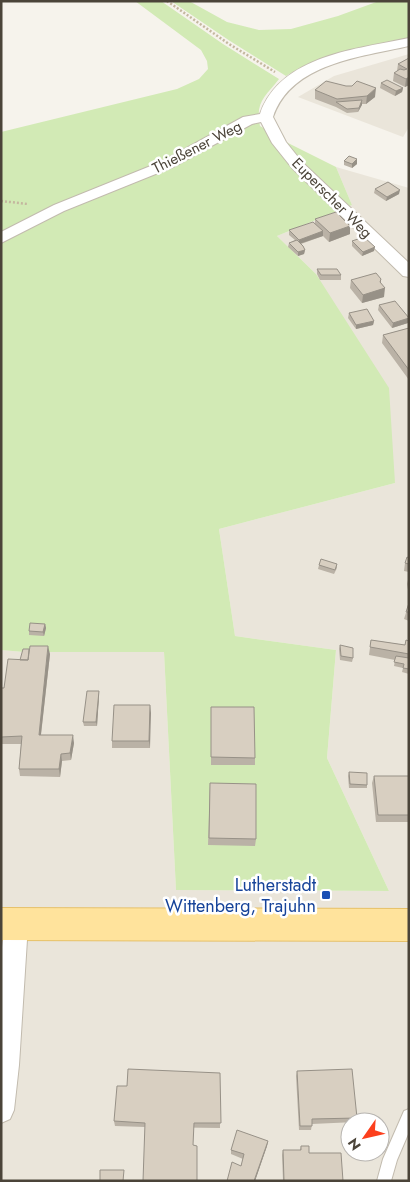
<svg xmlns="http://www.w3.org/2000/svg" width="410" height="1182" font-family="Jost,sans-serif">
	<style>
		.residential { fill: #eae5da; fill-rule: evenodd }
		.green { fill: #d2eab5 }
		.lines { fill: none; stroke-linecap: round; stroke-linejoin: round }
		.lane-casing { stroke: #c2bbae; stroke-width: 2 }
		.street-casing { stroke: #c2bbae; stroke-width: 2 }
		.primary-casing { stroke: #e6c16a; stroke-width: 2 }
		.path { stroke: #c4b79f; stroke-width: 2.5; stroke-dasharray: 2 2; stroke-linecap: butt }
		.lane { fill: #fff; fill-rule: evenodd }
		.street { fill: #fff; fill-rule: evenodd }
		.primary { fill: #ffe39c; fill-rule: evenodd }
		.wall { fill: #bab2a6 }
		.shaded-wall { fill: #979187 }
		.building { fill: #d8cfc1; stroke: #979187 }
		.transit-dot { fill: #1a4fb4; stroke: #fff; stroke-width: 2 }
		.labels { text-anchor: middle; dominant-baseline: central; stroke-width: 5; stroke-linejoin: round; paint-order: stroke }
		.far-street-label { font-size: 15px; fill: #4b4439; stroke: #fff }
		.transit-label { font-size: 18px; fill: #164399; stroke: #fff; text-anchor: end }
	</style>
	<rect width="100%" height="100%" fill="#f6f3ec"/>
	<!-- residential -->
	<path class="residential" d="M409 54V127L403 137 298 97 334 76Z
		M336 167 409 188V1181H1V650L24 652H164L176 890 389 891 327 758 336 650 235 636 219 529 395 483 316 274 277 236 352 205ZM350 1122H380V1152H350Z"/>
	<!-- green -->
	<path class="green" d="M135 1H161L223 44 279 79C265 97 255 102 260 126L288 143 336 167 352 205 277 236 316 274 389 388 395 483 219 529 235 636 336 650 327 758 389 891 176 890 164 652H24L1 650V132L177 89 199 79 208 69 207 61 201 50Z
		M171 1H189L227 22 259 30 291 29 338 16 379 1H409V38C368 47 321 53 286 76L230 41Z"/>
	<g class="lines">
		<!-- lane casing -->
		<g class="lane-casing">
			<path id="lane" d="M409 1109V1132L397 1160 391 1181H377L383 1159 404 1111Z"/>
		</g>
		<!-- street casing -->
		<g class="street-casing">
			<path id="street" d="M409 38V46C361 57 291 63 273 117L286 142 302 162 409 263V277L403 276 292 168 272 143 261 122 252 124 173 167 64 211 1 243V232L54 205 163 161 243 117 260 114C280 55 358 49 409 38Z
				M16 913 25 916 28 924 19 1065 14 1110 10 1119 1 1123V959L4 924 7 916Z"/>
		</g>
		<!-- primary casing -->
		<g class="primary-casing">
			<path id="primary" d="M1 908 409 909V941L1 940Z"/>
		</g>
		<!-- path -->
		<path class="path" d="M167 1 229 44 275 72
			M1 201 28 204"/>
		<!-- lane -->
		<use href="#lane" class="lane"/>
		<!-- street -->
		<use href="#street" class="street"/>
		<!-- primary -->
		<use href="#primary" class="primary"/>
	</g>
	<!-- wall -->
	<path class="wall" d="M409 58V85L405 87 393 81 394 73 397 71 398 64Z
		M381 83 403 88 402 92 395 96 380 88Z
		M315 90 375 97 366 104H362L358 112 347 113 336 107 315 99Z
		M344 161 357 164 352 168 344 165Z
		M375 189 399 194 386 201 374 193Z
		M315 219 350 226V234L329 242 323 236 301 244 305 250 304 254 298 256 288 247 289 243 295 240 289 235V230L315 223Z
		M352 241 374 251 362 256 352 246Z
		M317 269 341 275V280H320L317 274Z
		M381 279V283L384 297 362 303 350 288 351 280Z
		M379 305 408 323 392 328 378 310Z
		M349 313 374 321 373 325 356 329 348 318Z
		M409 328V380L382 343 383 335Z
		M409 558V572L404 571 405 563Z
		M337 564V568L334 574 318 569 319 565Z
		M408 580H409V595L407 584Z
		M409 603V621L404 619Z
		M45 624 46 628 44 636 29 635V631Z
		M371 640 405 645 406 640 409 641V674L402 672 403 668 394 666 395 660 369 655Z
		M340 645 353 658 352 662 340 660 339 649Z
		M50 654 41 735 74 743 71 760 62 761 60 777 20 776 19 769 21 744H1V688H4L20 660Z
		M99 691V696L97 726H84L83 722Z
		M150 705V748H112V741Z
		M211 707 255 758V765H211Z
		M349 772 367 785V788H349L348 776Z
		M374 776H409V822H376L372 783Z
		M210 783 256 839 255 846 208 845Z
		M297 1071 357 1118 355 1122 312 1124 311 1130H299L296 1076Z
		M220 1073V1128L145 1127 115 1126 114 1121 127 1086Z
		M268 1141 267 1146 255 1181H227L241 1166 243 1159 231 1154V1150Z
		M301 1146 309 1153 343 1181H283L282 1155 283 1150H300Z"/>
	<!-- shaded-wall -->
	<path class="shaded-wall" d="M409 77V85L405 87 406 79Z
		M376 88 375 97 366 104 367 96Z
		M403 88 402 92 395 96 396 91Z
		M362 100V105L358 112 359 108Z
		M357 159V164L352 168V164Z
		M400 190 399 194 386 201 387 197Z
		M350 226V234L329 242 330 233Z
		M323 231V236L299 244V240Z
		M375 247 374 251 362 256 363 252Z
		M305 250 304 254 298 256V252Z
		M381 279 380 287 385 288 384 297 362 303 363 295 380 282Z
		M409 318 408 323 392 328 393 323Z
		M374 321 373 325 356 329V325Z
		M45 624 46 628 44 636 43 632Z
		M48 646 50 654 40 742 39 735Z
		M99 691V696L97 726 96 722Z
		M150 705 151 713 150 748 149 741Z
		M73 735 74 743 71 760 70 753Z
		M61 754 62 761 60 777 59 769Z
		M268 1141 267 1146 255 1181H254Z"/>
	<!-- building -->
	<path class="building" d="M409 58V77L406 79 394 73 400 69 404 70 407 69 398 64Z
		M387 80 403 88 396 91 381 83Z
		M326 81 346 86H352L357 81 376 88 367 96 337 99 315 90Z
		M362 100 359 108 347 109 336 102Z
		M349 156 357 159 352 164 344 161Z
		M388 182 400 190 387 197 375 189Z
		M336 212 350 226 330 233 315 219Z
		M313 222 323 231 299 240 289 230Z
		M364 237 375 247 363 252 352 241Z
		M297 240 303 246 305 250 298 252 289 243Z
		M317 269H337L341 275H321Z
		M376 273 381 279 380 282 385 288 363 295 351 280Z
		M395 301 409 318 393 323 379 305Z
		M367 309 374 321 356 325 349 313Z
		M409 328V370L383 335Z
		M407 557 409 558V564L405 563Z
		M321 559 337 564 335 570 319 565Z
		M409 603V612H406Z
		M30 623 45 624 43 632 29 631Z
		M371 640 405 645 406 640 409 641V654L370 647Z
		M340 645 353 648V658L341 656Z
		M30 646H48L39 735H73L70 753 61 754 59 769H19L22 736 1 737V688H4L8 659 28 660Z
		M23 649H29L28 660H20Z
		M396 656 409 658V669L403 668 404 664 394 662Z
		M87 691H99L96 722H83Z
		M114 705H150L149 741H112Z
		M211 707H254L255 758 211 757Z
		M349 772 367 773V785L350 784Z
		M374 776H409V815H378Z
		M210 783 256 784V839L209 838Z
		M128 1069 220 1073 221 1123H194L193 1145 197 1146V1181H143L145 1123 114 1121 117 1086H127Z
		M352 1069 357 1118 312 1119V1126H300L297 1071Z
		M237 1130 268 1141 254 1181H227L232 1162 241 1166 244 1154 231 1150Z
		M301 1146H309V1153H341L343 1181H284L283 1150H301Z
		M100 1170H124L123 1181H100Z"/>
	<!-- markers -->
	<rect class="transit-dot" x="321" y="890" width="10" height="10" rx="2.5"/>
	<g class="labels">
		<!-- far-street labels -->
		<g class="far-street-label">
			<text transform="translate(197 147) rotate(-27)">Thießener Weg</text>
			<text transform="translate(332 198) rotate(45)">Euperscher Weg</text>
		</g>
		<!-- transit labels -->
		<g class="transit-label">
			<text x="316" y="885">Lutherstadt<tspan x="316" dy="21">Wittenberg, Trajuhn</tspan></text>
		</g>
	</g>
	<!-- border -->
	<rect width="410" height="1182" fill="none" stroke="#4b4439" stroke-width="5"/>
	<!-- north arrow -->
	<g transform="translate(365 1137) rotate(236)"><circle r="24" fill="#ffffff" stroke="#b7b4b0"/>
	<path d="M0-4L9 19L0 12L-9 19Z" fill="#fc3f1d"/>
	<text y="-8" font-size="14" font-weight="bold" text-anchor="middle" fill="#4b4439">N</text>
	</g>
</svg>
